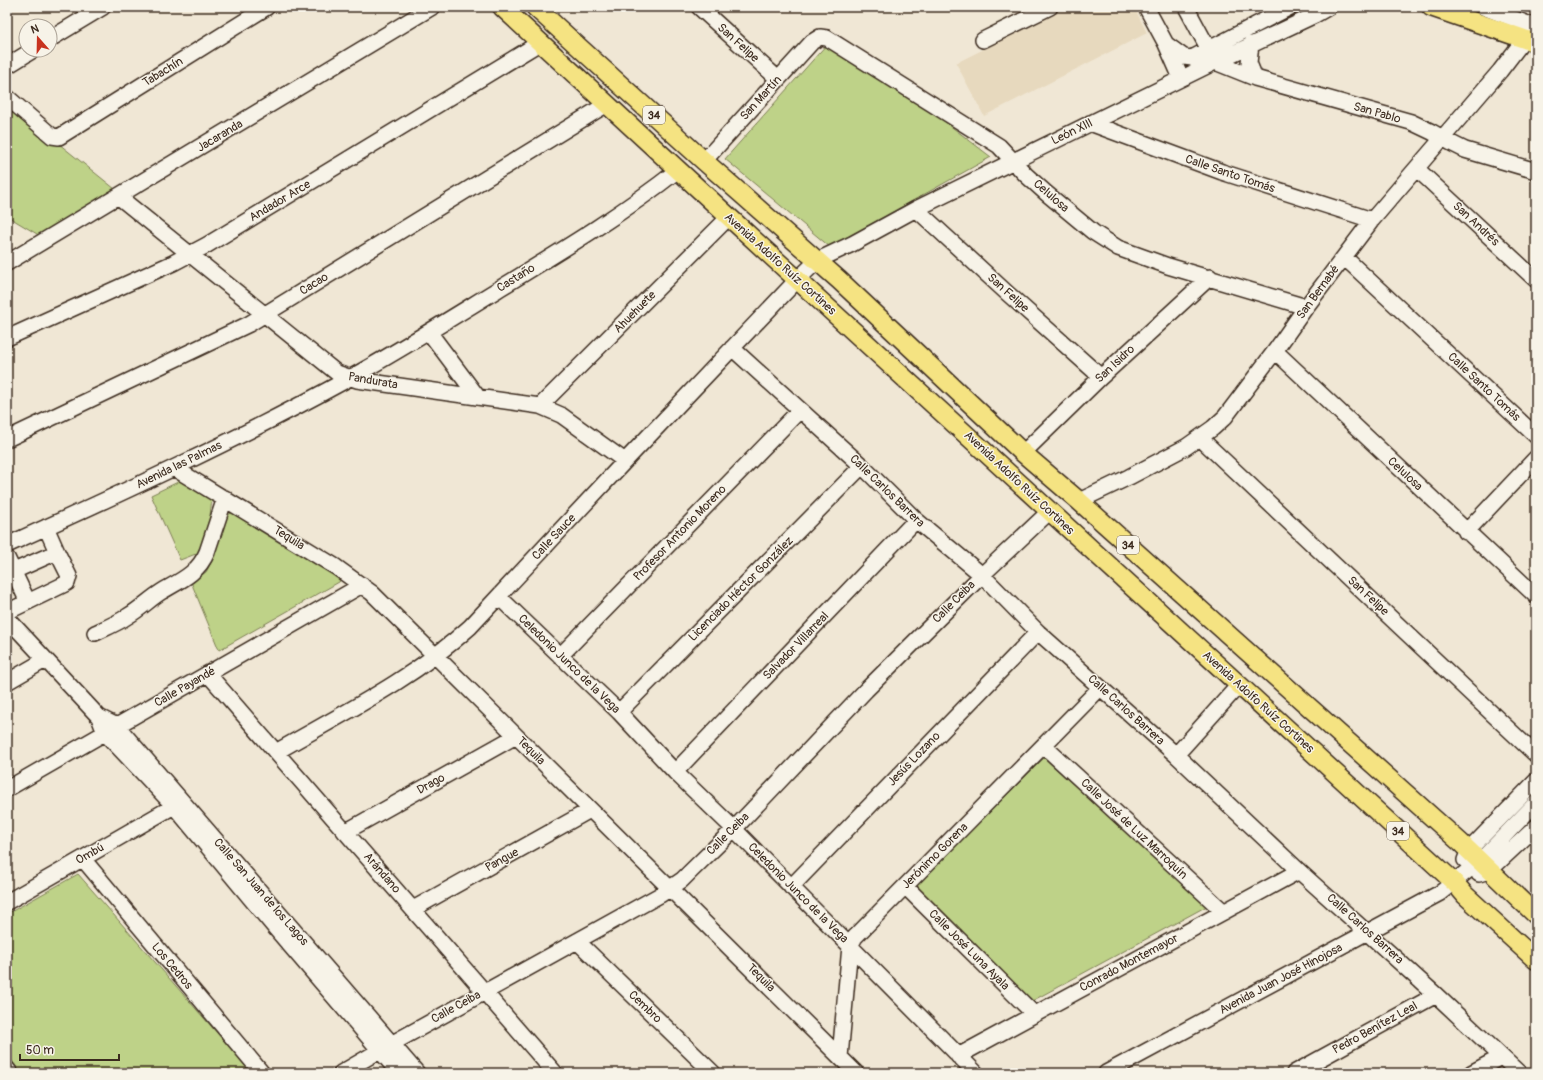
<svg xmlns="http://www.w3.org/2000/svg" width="1543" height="1080" font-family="Pangolin,sans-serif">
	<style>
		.built { fill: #e7d9be }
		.green { fill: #bed288; stroke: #7c7e53 }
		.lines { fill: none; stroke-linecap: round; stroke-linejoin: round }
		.minor-casing { stroke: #3b2a1e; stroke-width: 18 }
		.major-casing { stroke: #3b2a1e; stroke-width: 21 }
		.minor { stroke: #f7f3e8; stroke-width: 15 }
		.major { stroke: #f5e382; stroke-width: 18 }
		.labels { text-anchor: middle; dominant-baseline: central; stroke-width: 3; stroke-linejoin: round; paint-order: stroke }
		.shield { fill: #f7f3e8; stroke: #73665b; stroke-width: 1 }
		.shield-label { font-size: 11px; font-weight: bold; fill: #3b2a1e }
		.street-label { font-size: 12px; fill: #3b2a1e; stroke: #f7f3e8 }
	</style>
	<rect width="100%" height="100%" fill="#f0e7d5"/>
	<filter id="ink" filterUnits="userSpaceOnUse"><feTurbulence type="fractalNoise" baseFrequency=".025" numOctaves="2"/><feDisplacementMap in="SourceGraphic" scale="8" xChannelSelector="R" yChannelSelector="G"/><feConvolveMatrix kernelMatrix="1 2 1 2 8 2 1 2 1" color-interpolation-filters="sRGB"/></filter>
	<g filter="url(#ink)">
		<!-- built -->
		<path class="built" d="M1068 7H1134L1147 33 984 116 956 63Z"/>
		<!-- green -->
		<path class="green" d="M828 43 893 82 991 157 830 247 725 159Z
			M7 102 115 189 42 237 7 216Z
			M182 480 212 497 209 526 201 552 180 560 151 495Z
			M233 512 343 576 339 582 219 650 191 582 206 572 214 557 223 518Z
			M1044 758 1207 906 1032 1001 916 886Z
			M78 874 252 1073H21L7 1054V914Z"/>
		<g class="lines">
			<!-- minor casing -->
			<g class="minor-casing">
				<path id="minor" d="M699 7 778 79
					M1146 7 1166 44 1181 78
					M1186 7 1214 59
					M1483 7 1536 27
					M50 39 103 7
					M983 40 1050 7
					M1166 44 1184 57 1192 58 1290 7
					M1251 44 1249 63 1255 78
					M1215 62 1255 78 1411 122 1432 132 1453 144 1465 150 1536 171
					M7 66 33 50
					M7 97 52 136 59 137 267 7
					M1090 123 1222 172 1372 220
					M704 161 812 42 820 37 827 38 999 146 1026 175 1046 193 1093 232 1118 248 1168 266 1306 307
					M1417 169 1536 280
					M119 197 337 373 357 380 540 406 561 415 625 461
					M916 209 1006 292 1101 377
					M1344 257 1536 436
					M7 263 432 7
					M429 332 477 396
					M7 338 173 263 207 245 541 42
					M732 348 862 466 916 520 982 575 1038 632 1176 755 1299 871 1436 995 1519 1073
					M1275 351 1536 596
					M540 406 729 217
					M1200 438 1536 755
					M7 439 249 324 607 104
					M1023 453 1101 377 1210 277
					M174 468 336 567 372 593 856 1073
					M1079 501 1129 477 1186 447 1213 428 1225 417 1275 351 1306 307 1372 220 1500 71 1536 24
					M1466 532 1536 458
					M7 545C122 493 237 440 348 379 399 351 448 320 497 290 559 252 621 215 678 170
					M7 558 28 602
					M14 571 57 552 46 527
					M499 597 619 712 675 772 734 829 976 1073
					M7 612 67 583 69 576 57 552
					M7 618 99 717 117 726 417 1073
					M95 633C106 628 118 623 128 616 140 609 150 599 161 592 179 581 198 574 207 552L225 498
					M560 656 800 410
					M208 674 555 1073
					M7 682 45 660
					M619 712 862 466
					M99 717 105 733 174 806 276 929 399 1073
					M1044 746 1224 912
					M276 752C342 714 413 679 470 627L625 461 797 280 818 260 852 244 916 209 1215 62 1315 15 1329 7
					M1176 755 1239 685
					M675 772 916 520
					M7 789 362 585
					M345 832 516 736
					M83 859 262 1073
					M1465 860 1469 850 1536 781
					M1479 874 1489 871 1536 827
					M905 886 1034 1014
					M791 887 1038 632
					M7 902 174 806
					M413 909 590 810
					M577 941 713 1073
					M958 1056 1299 871
					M840 1057 850 946 855 937 1100 688
					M7 1069 10 1073
					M341 1073 391 1044 660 895 682 880 691 871 734 829 866 690 982 575 1050 511
					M1106 1073 1440 893 1480 861 1536 803
					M1294 1073 1436 995
					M1471 1073 1501 1057"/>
			</g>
			<!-- major casing -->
			<g class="major-casing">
				<path id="major" d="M502 7 729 217 1454 882 1465 895 1536 960
					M535 7 704 161 839 280 1023 453 1079 501 1461 843 1536 915
					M1431 7 1536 43"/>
			</g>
			<!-- minor -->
			<use href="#minor" class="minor"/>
			<!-- major -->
			<use href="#major" class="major"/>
		</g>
	</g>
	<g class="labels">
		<!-- shield labels -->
		<g class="shield">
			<rect x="643" y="106" width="22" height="18" rx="3"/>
			<rect x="1117" y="536" width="22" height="18" rx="3"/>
			<rect x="1387" y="822" width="22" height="18" rx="3"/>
		</g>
		<g class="shield-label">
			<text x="654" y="115">34</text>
			<text x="1128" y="545">34</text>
			<text x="1398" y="831">34</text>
		</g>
		<!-- street labels -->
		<g class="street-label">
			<text transform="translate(738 43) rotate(42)">San Felipe</text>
			<text transform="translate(163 72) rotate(-32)">Tabachín</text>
			<text transform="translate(761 98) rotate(-48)">San Martín</text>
			<text transform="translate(1377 113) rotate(16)">San Pablo</text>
			<text transform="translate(1072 132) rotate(-26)">León Xlll</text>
			<text transform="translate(220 136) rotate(-31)">Jacaranda</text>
			<text transform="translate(1230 174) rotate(19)">Calle Santo Tomás</text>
			<text transform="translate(1051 196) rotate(41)">Celulosa</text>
			<text transform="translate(280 201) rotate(-31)">Andador Arce</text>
			<text transform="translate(1476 224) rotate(43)">San Andrés</text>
			<text transform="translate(780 264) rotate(42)">Avenida Adolfo Ruíz Cortines</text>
			<text transform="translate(516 278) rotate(-32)">Castaño</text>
			<text transform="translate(314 284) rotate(-32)">Cacao</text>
			<text transform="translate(1318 292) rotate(-54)">San Bernabé</text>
			<text transform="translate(1008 293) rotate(42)">San Felipe</text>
			<text transform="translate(635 312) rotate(-45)">Ahuehuete</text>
			<text transform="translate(1115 364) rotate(-43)">San Isidro</text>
			<text transform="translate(373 381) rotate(10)">Pandurata</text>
			<text transform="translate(1484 387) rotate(43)">Calle Santo Tomás</text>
			<text transform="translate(179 465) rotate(-26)">Avenida las Palmas</text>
			<text transform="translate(1405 474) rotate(43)">Celulosa</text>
			<text transform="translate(1019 483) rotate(43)">Avenida Adolfo Ruíz Cortines</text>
			<text transform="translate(887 491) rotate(44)">Calle Carlos Barrera</text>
			<text transform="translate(680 533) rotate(-46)">Profesor Antonio Moreno</text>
			<text transform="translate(554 537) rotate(-47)">Calle Sauce</text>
			<text transform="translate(289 538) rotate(32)">Tequila</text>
			<text transform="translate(741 589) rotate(-45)">Licenciado Héctor González</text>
			<text transform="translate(1368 596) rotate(43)">San Felipe</text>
			<text transform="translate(954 602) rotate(-45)">Calle Ceiba</text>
			<text transform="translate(796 646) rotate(-46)">Salvador Villarreal</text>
			<text transform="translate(569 664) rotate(44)">Celedonio Junco de la Vega</text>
			<text transform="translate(185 687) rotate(-30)">Calle Payandé</text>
			<text transform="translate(1258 702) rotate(42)">Avenida Adolfo Ruíz Cortines</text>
			<text transform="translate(1126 710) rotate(42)">Calle Carlos Barrera</text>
			<text transform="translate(531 751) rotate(45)">Tequila</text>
			<text transform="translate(914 759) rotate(-46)">Jesús Lozano</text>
			<text transform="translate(431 784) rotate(-29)">Drago</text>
			<text transform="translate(1134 829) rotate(43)">Calle José de Luz Marroquín</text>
			<text transform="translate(728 834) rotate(-45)">Calle Ceiba</text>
			<text transform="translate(90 854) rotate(-30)">Ombú</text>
			<text transform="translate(935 856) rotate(-45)">Jerónimo Gorena</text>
			<text transform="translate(502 860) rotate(-29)">Pangue</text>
			<text transform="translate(382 873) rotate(49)">Arándano</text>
			<text transform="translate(261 892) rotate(49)">Calle San Juan de los Lagos</text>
			<text transform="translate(798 893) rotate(45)">Celedonio Junco de la Vega</text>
			<text transform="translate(1365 929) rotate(42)">Calle Carlos Barrera</text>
			<text transform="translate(969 950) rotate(45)">Calle José Luna Ayala</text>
			<text transform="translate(1129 963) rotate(-28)">Conrado Montemayor</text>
			<text transform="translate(172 966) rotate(50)">Los Cedros</text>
			<text transform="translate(761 978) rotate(45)">Tequila</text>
			<text transform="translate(1281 979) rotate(-28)">Avenida Juan José Hinojosa</text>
			<text transform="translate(456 1007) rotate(-29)">Calle Ceiba</text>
			<text transform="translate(645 1007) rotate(44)">Cembro</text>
			<text transform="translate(1375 1028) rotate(-29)">Pedro Benítez Leal</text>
		</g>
	</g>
	<!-- margin -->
	<rect width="1543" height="1080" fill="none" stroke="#f7f3e8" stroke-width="24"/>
	<rect x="12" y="12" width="1519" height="1056" fill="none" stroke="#3b2a1e" stroke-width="1.5" filter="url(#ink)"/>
	<!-- north arrow -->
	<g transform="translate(38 38) rotate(340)"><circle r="19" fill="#f7f3e8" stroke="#aca397"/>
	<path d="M0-3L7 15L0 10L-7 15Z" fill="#c8321e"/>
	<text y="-6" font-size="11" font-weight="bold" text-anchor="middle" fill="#3b2a1e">N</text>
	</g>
	<!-- scale -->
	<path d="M20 1054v6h99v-6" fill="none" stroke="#3b2a1e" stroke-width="2"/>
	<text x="26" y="1054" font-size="12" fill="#3b2a1e" stroke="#f7f3e8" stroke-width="3" paint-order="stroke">50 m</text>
</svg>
